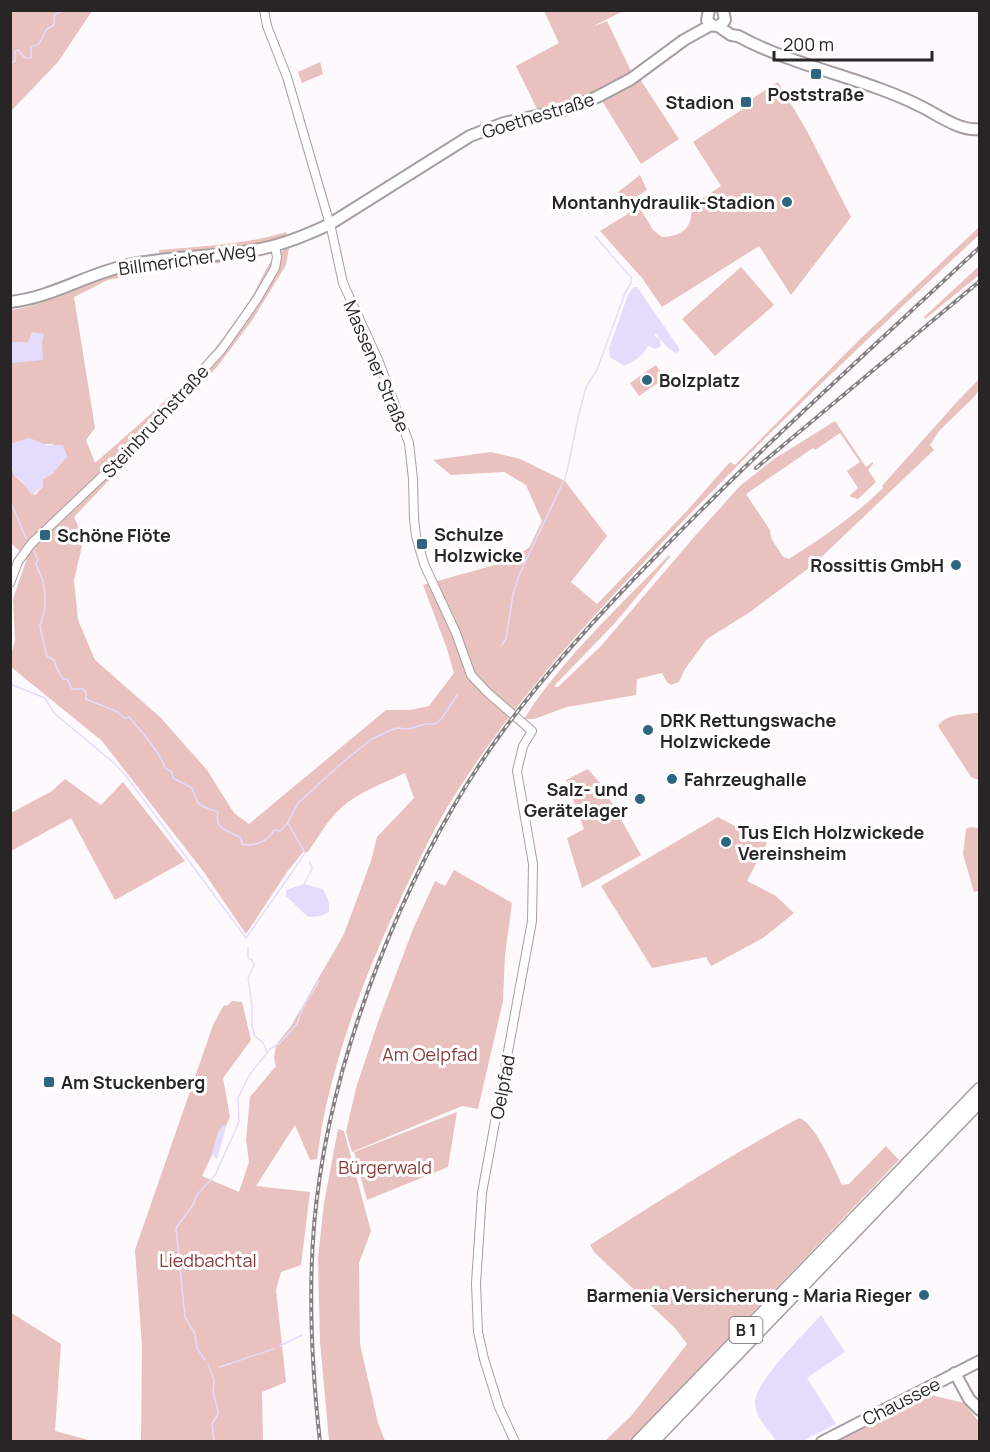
<svg xmlns="http://www.w3.org/2000/svg" width="990" height="1452" font-family="Manrope,sans-serif">
	<style>
		.green { fill: #e9c1bf }
		.water { fill: #e4dcfd }
		.lines { fill: none; stroke-linecap: round; stroke-linejoin: round }
		.stream { stroke: #e4dcfd; stroke-width: 1.5 }
		.minor-casing { stroke: #a69ea3; stroke-width: 10 }
		.major-casing { stroke: #a69ea3; stroke-width: 14 }
		.highway-casing { stroke: #a69ea3; stroke-width: 15 }
		.minor { stroke: #fff; stroke-width: 8 }
		.major { stroke: #fff; stroke-width: 10 }
		.highway { stroke: #fff; stroke-width: 12 }
		.rail-casing { stroke: #848082; stroke-width: 4 }
		.rail { stroke: #fff; stroke-width: 1.5; stroke-dasharray: 4.5; stroke-linecap: butt }
		.poi-dot { fill: #2d647f; stroke: #fff; stroke-width: 2 }
		.labels { text-anchor: middle; dominant-baseline: central; stroke-width: 6; stroke-linejoin: round; paint-order: stroke }
		.shield { fill: #fff; stroke: #686668; stroke-width: 1.5 }
		.shield-label { font-size: 16px; font-weight: bold; fill: #282527 }
		.poi-label { font-size: 18px; font-weight: bold; fill: #282527; stroke: #fff; text-anchor: start }
		.street-label { font-size: 18px; fill: #282527; stroke: #fff }
		.park-label { font-size: 18px; fill: #863a3a; stroke: #fff }
	</style>
	<rect width="100%" height="100%" fill="#fef9fc"/>
	<!-- green -->
	<path class="green" d="M11 10 92 11 58 62 11 111Z
		M544 11H623L592 27 607 21 631 71C602 91 572 102 538 111L516 66 559 43Z
		M320 62 323 74 302 83 298 72Z
		M640 79 679 139 641 164 602 101Z
		M778 82 807 131 851 217 791 295 759 246 662 307 642 278 600 231 631 212 618 192 640 175 647 190 634 198 653 230 662 237C683 236 693 228 691 206L721 186 693 142 746 107 745 103Z
		M979 227V235C865 341 752 447 645 561 573 637 503 716 448 806 432 832 419 861 405 889 373 957 344 1028 327 1102 322 1121 320 1140 317 1159L310 1160 295 1125 256 1186 310 1192 301 1265 281 1272 276 1290 286 1382 262 1392 263 1441H141L142 1346 135 1250 213 1025 224 1005 227 1006 232 1001 242 1002 251 1040 223 1078 230 1117 202 1176 239 1192 249 1162 246 1140 250 1097 276 1066 274 1058 276 1045 291 1026 344 934 371 861 377 837 414 798 405 773C384 783 359 792 342 807 328 819 318 838 307 853L304 851 287 872 246 934 203 871 102 741 11 667V656L15 640 13 599 27 558 13 545 11 540 10 463 14 475 35 495 43 486V479L53 473 67 456 52 444H42L29 438 11 444V310C45 306 74 287 106 276 142 264 182 263 220 259V263L149 272 108 280 74 297 95 428 86 440 95 463C144 420 196 378 233 324 240 314 248 304 254 293 263 277 270 254 289 248L286 265 253 319 217 367 74 517 79 528 82 546 74 580 78 620 95 660 160 717 207 770 234 813 249 824 386 710H410L429 706 454 673 446 646 423 585 502 563 529 548 542 521 526 485 504 472 451 475 433 460 491 452 520 459 565 481 607 536 571 582 597 604 685 513 730 462 735 465 858 341Z
		M286 232 288 237 266 244 160 257 159 250C201 246 245 245 286 232Z
		M979 266V275L925 319 924 317Z
		M741 267 774 305 715 356 682 319Z
		M656 365 665 378 639 396 630 383Z
		M979 379V390L974 397 939 431 930 445 934 450 813 565 750 612 707 639 685 669 679 682 671 685 667 682 662 673 637 679 636 695 567 707 534 719H524C562 659 619 607 668 556L670 555V557L615 623 555 685V687H558L601 646 695 536 740 486 774 459 835 421 866 467 873 462V464L868 470 876 482 858 499 851 497 850 495 858 488 847 471 860 462 840 433 815 450 813 448 746 494 770 530 771 538 783 557 789 559C825 536 853 517 883 488L882 486 955 404Z
		M979 712H980L979 780 971 777 938 726C948 712 965 716 979 712Z
		M588 769 601 784 641 855 582 888 567 838 584 829 566 780Z
		M65 779 101 805 123 782 185 861 115 900 71 818 11 851V813L52 791Z
		M718 817 767 843 747 881 776 896 794 913 763 938 711 966 706 957 652 968 601 886Z
		M970 827 979 828V891L974 892 963 854 966 829Z
		M454 870 512 903 505 955 503 1001 478 1109 462 1106 352 1152 346 1132 356 1088 378 1022 413 929 435 881 445 886Z
		M457 1112 448 1167 367 1200 354 1152Z
		M799 1118C814 1121 835 1170 842 1185L849 1184 886 1146 899 1160 630 1441H605L632 1415 687 1344 675 1328 595 1253 590 1245C659 1201 727 1157 799 1118Z
		M338 1129 344 1131 371 1231 359 1263 360 1344 378 1423 385 1441H329L320 1341 318 1258 324 1203Z
		M10 1312 61 1344 55 1431 92 1441H11Z
		M931 1395 964 1403 979 1422V1441H839Z"/>
	<!-- water -->
	<path class="water" d="M634 287H637L679 348V351L676 353 668 348 655 333 654 335 660 340 661 346 656 349 648 346C643 355 634 362 624 366L610 357 609 348 628 295Z
		M32 332 44 334 42 343 43 360 11 363V342H28Z
		M29 438 46 445H63L67 456 53 473 43 479V486L32 495 20 479 14 475 11 463V444Z
		M304 884 323 889 329 902V912L321 916 308 917 286 896V890Z
		M223 1125 226 1127 217 1160 212 1153 218 1132Z
		M821 1315 845 1352 807 1378 836 1424 802 1441H776C768 1430 757 1418 755 1405 751 1385 807 1331 821 1315Z"/>
	<g class="lines">
		<!-- stream -->
		<path class="stream" d="M10 63 15 61V51L18 50 25 58H31V47L39 44 47 29 54 25V15L65 10
			M595 236 610 253
			M611 255 629 275
			M10 501 26 538
			M502 645 506 639 513 594 519 575 566 476 578 418 586 387 597 370 625 293 631 283V276
			M10 684 45 698 55 714 114 763 126 776 246 938 304 855 305 853 288 823 280 831 274 830C269 841 254 847 242 844L241 838C228 831 214 830 218 812 200 805 198 808 192 788L173 778 172 772 165 768C163 756 138 727 129 717L125 718C113 707 100 706 86 699V692L83 689H72L67 679H63L57 669 54 660 47 656 46 653 40 626 45 609V597L43 581 36 564 38 559 33 550 35 546
			M288 822 298 803 344 761 372 739 396 728 409 729 425 724H435L442 718 457 695
			M304 884 312 869 310 862
			M248 947V958L252 960 254 965 248 978 252 1005V1026L255 1036 263 1043 267 1052
			M280 1346 302 1335
			M205 1360 197 1348 195 1334 185 1317 176 1228 193 1205 197 1195 215 1175 236 1129 239 1121 238 1098 248 1077 270 1049 280 1043 297 1024 302 1009 319 981
			M208 1364 214 1380 213 1393 218 1410V1414L212 1424 214 1442
			M220 1367 273 1349"/>
		<!-- minor casing -->
		<g class="minor-casing">
			<path id="minor" d="M264 10 267 26 287 77 331 228 343 283 379 362 409 443 413 479 414 519 416 536 424 564 456 633 471 675 488 693 532 731 523 746 517 771 533 864 532 921 482 1193 476 1283 478 1332 484 1359 499 1407 515 1442
				M10 583 18 562 31 544 128 452 222 349 257 299 275 268 277 257 275 246"/>
		</g>
		<!-- major casing -->
		<g class="major-casing">
			<path id="major" d="M709 10 707 20C712 28 720 28 725 20L723 10
				M718 26 731 35 738 36C795 67 862 77 920 106 937 114 960 132 980 129
				M10 302C54 297 86 274 128 265 173 255 220 258 265 248 287 243 309 234 330 224L470 136 504 123 568 109 597 97 631 79 684 40 711 25
				M955 1373 969 1399 980 1410
				M822 1442 980 1361"/>
		</g>
		<!-- highway casing -->
		<g class="highway-casing">
			<path id="highway" d="M638 1442 980 1089
				M652 1442 980 1101"/>
		</g>
		<!-- minor -->
		<use href="#minor" class="minor"/>
		<!-- major -->
		<use href="#major" class="major"/>
		<!-- highway -->
		<use href="#highway" class="highway"/>
		<!-- rail casing -->
		<g class="rail-casing">
			<path id="rail" d="M756 468 980 281
				M320 1442C312 1370 308 1298 314 1226 328 1059 406 863 505 728 551 666 603 610 657 555 760 448 871 349 980 247"/>
		</g>
		<!-- rail -->
		<use href="#rail" class="rail"/>
	</g>
	<!-- markers -->
	<g class="poi-dot">
		<rect x="810" y="68" width="12" height="12" rx="3"/>
		<rect x="740" y="96" width="12" height="12" rx="3"/>
		<circle cx="787" cy="202" r="6"/>
		<circle cx="647" cy="380" r="6"/>
		<rect x="39" y="529" width="12" height="12" rx="3"/>
		<rect x="416" y="538" width="12" height="12" rx="3"/>
		<circle cx="956" cy="565" r="6"/>
		<circle cx="648" cy="730" r="6"/>
		<circle cx="672" cy="779" r="6"/>
		<circle cx="640" cy="799" r="6"/>
		<circle cx="726" cy="842" r="6"/>
		<rect x="43" y="1076" width="12" height="12" rx="3"/>
		<circle cx="924" cy="1295" r="6"/>
	</g>
	<g class="labels">
		<!-- shield labels -->
		<rect class="shield" x="729.5" y="1317" width="33" height="26" rx="4.5"/>
		<g class="shield-label">
			<text x="746" y="1330">B 1</text>
		</g>
		<!-- poi labels -->
		<g class="poi-label">
			<text x="816" y="94" text-anchor="middle">Poststraße</text>
			<text x="734" y="102" text-anchor="end">Stadion</text>
			<text x="775" y="202" text-anchor="end">Montanhydraulik-Stadion</text>
			<text x="659" y="380">Bolzplatz</text>
			<text x="434" y="534">Schulze<tspan x="434" dy="21">Holzwicke</tspan></text>
			<text x="57" y="535">Schöne Flöte</text>
			<text x="944" y="565" text-anchor="end">Rossittis GmbH</text>
			<text x="660" y="720">DRK Rettungswache<tspan x="660" dy="21">Holzwickede</tspan></text>
			<text x="684" y="779">Fahrzeughalle</text>
			<text x="628" y="789" text-anchor="end">Salz- und<tspan x="628" dy="21">Gerätelager</tspan></text>
			<text x="738" y="832">Tus Elch Holzwickede<tspan x="738" dy="21">Vereinsheim</tspan></text>
			<text x="61" y="1082">Am Stuckenberg</text>
			<text x="912" y="1295" text-anchor="end">Barmenia Versicherung - Maria Rieger</text>
		</g>
		<!-- street labels -->
		<g class="street-label">
			<text transform="translate(538 115) rotate(-17)">Goethestraße</text>
			<text transform="translate(187 259) rotate(-8)">Billmericher Weg</text>
			<text transform="translate(377 366) rotate(67)">Massener Straße</text>
			<text transform="translate(155 421) rotate(-47)">Steinbruchstraße</text>
			<text transform="translate(502 1087) rotate(-79)">Oelpfad</text>
			<text transform="translate(901 1401) rotate(-27)">Chaussee</text>
		</g>
		<!-- park labels -->
		<g class="park-label">
			<text x="430" y="1054">Am Oelpfad</text>
			<text x="385" y="1167">Bürgerwald</text>
			<text x="208" y="1260">Liedbachtal</text>
		</g>
	</g>
	<!-- border -->
	<rect width="990" height="1452" fill="none" stroke="#282527" stroke-width="24"/>
	<!-- scale -->
	<path d="M774 51v9h158v-9" fill="none" stroke="#282527" stroke-width="3"/>
	<text x="783" y="51" font-size="18" fill="#282527" stroke="#ffffff" stroke-width="4.5" paint-order="stroke">200 m</text>
</svg>
